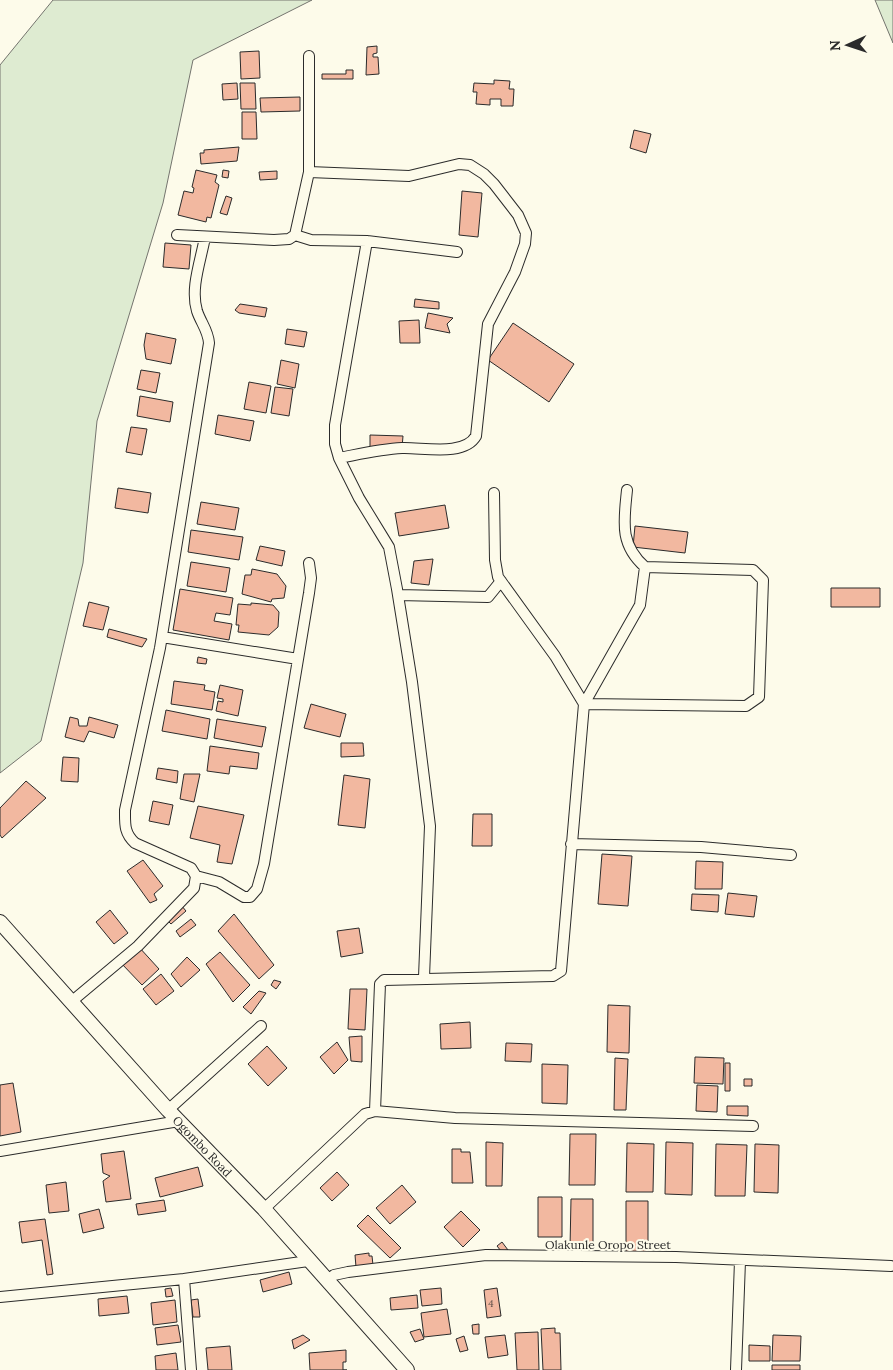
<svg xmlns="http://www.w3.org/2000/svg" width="893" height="1370" font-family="Lora,serif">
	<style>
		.green { fill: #deebd1; stroke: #74746e }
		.building { fill: #f2b8a0; stroke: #2b2b2b }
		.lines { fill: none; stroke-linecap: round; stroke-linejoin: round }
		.minor-casing { stroke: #2b2b2b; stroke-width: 12 }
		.secondary-casing { stroke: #2b2b2b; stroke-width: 16 }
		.minor { stroke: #fdfbea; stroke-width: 10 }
		.secondary { stroke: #fdfbea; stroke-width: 14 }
		.labels { text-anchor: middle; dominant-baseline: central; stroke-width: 4; stroke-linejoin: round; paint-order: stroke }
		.number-label { font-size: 10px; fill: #5d4e48 }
		.street-label { font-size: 12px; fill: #2b2b2b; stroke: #fdfbea }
	</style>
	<rect width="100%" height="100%" fill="#fdfbea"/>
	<!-- green -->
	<path class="green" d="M53 0H312L193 60 163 203 97 421 83 563 41 741 0 773V65Z
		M875 0H893V43Z"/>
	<!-- building -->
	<path class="building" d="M377 46V53L373 54V57H378L379 74 366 75 367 47Z
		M259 51 260 78 241 79 240 52Z
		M346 70H353V79H322V74H346Z
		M494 80 510 81 509 89H514L513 106H501V99H490V105L476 104 477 92H473L474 83 494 84Z
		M237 83 238 99 223 100 222 84Z
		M240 83H255L256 109H241Z
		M300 97V111L261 112 260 98Z
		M242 112H256L257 139H242Z
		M634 130 651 134 646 153 630 148Z
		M239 147 237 161 201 164 200 153H204V150Z
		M196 170 217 175 215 182 219 185 211 218 207 217 206 222 178 215 184 191 193 193 194 188 192 187Z
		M223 170 229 171 228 178 222 177Z
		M277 171V179L260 180 259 172Z
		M462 191 482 193 478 237 459 235Z
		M226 196 232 198 227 215 220 213Z
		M165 243 191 245 189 269 163 267Z
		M415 299 439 302V309L414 307Z
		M240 304 267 308 265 317 239 313 235 310Z
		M428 313 453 318 447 324 450 333 425 328Z
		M419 320 420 343H400L399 321Z
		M513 323 574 364 549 402 488 360Z
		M287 329 307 332 304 347 285 344Z
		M146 333 176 339 171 364 146 359 144 345Z
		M281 360 299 364 295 388 277 384Z
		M141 370 160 373 156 393 137 389Z
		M249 382 271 386 266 413 244 409Z
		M275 387 293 389 289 416 271 413Z
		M140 396 173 402 170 422 137 416Z
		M218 415 254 421 250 441 215 434Z
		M131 427 147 429 142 455 126 452Z
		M370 435 403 436 402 448 370 447Z
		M118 488 151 493 148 513 115 508Z
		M201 502 239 508 235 530 197 524Z
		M445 505 449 528 399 536 395 513Z
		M635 526 688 532 685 553 633 547Z
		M191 530 243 537 239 560 188 552Z
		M260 546 285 551 282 566 256 560Z
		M433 559 429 585 411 583 414 561Z
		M191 562 230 568 226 592 187 586Z
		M252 569 277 574 286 586 284 598 272 599 271 602 242 594 245 575H251Z
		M831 588H880V607H831Z
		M180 589 233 598 230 615 216 613 214 621 232 624 229 640 173 630Z
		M89 602 109 607 103 630 83 626Z
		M251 603 273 605 279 612 278 627 269 635 238 632 239 625H236L238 604 251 605Z
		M109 629 147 639 142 647 107 637Z
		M198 657 207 659 206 664 197 663Z
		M174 681 205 685 204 690 215 692 212 710 171 704Z
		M220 685 243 690 238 716 216 711 218 701 223 702V699L217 698Z
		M311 704 346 714 340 737 304 728Z
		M166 710 210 719 207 739 162 731Z
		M70 717 78 719 79 726H87L89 717 118 725 114 738 89 731 84 742 65 737Z
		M217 719 266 727 262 747 214 738Z
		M341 743H363L364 756 341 757Z
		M210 746 259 753 257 769 230 766 229 774 207 771Z
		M63 757 79 758 78 782 61 781Z
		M158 768 178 771 177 783 156 779Z
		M184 774H200L194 802 180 799Z
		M344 775 370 779 365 828 338 825Z
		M26 781 46 798 2 838 0 835V808Z
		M153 801 173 805 169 825 149 821Z
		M198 806 244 815 232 864 217 862 220 845 190 838Z
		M473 814H492V846H472Z
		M602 854 632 856 628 906 598 904Z
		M143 860 163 886 154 894 157 900 150 903 127 871Z
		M696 861 723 862 722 889H695Z
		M728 893 757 896 754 917 725 914Z
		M692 894 719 895 718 912 691 910Z
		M181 905 186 911 171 924 166 919Z
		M110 910 128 933 114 944 96 922Z
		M234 914 274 965 259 979 218 931Z
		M191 919 196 925 180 937 176 931Z
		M359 928 363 953 341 957 337 931Z
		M138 946 159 969 142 985 121 963Z
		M220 952 250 985 233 1002 206 964Z
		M187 957 200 970 181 987 171 974Z
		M161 974 174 991 156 1005 143 989Z
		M274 980 281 982 276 989 271 985Z
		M350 989H367L365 1030 348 1029Z
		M259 991 266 993 251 1014 243 1007Z
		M608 1005 630 1006 629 1053 607 1052Z
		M470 1022 471 1048 441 1049 440 1024Z
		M362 1036V1062L351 1061 349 1037Z
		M337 1042 348 1060 334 1074 320 1057Z
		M506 1043 532 1044 531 1062 505 1061Z
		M267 1046 287 1068 268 1086 248 1064Z
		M695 1057 724 1058 723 1084 694 1083Z
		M615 1058 628 1059 626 1110H614Z
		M725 1063H730V1091H725Z
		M542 1064 568 1065 567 1104 542 1103Z
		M744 1079H752V1086H744Z
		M13 1083 21 1132 0 1136V1085Z
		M697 1085 718 1086 717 1112 696 1111Z
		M727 1106H748V1116L727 1115Z
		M570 1134H596L595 1185H569Z
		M486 1142 503 1143 502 1186H486Z
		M666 1142 693 1143 692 1195 665 1194Z
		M627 1143 654 1144 653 1192H626Z
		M716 1144 747 1145 745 1196H715Z
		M755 1144 779 1145 778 1193 754 1192Z
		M452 1149H461V1152H470L473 1183H452Z
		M124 1151 131 1199 106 1202 103 1181 110 1176 103 1173 101 1154Z
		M198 1167 203 1186 160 1197 155 1178Z
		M337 1172 349 1185 332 1201 320 1188Z
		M66 1182 69 1211 49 1213 46 1185Z
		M402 1185 416 1202 390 1224 376 1208Z
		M538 1197H562V1237H538Z
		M571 1199H593V1248H570Z
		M164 1200 166 1211 138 1215 136 1204Z
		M626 1201H648V1252H626Z
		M99 1209 104 1228 83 1233 79 1214Z
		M461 1211 480 1230 463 1247 444 1227Z
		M368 1215 401 1248 390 1258 357 1226Z
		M45 1219 53 1274 47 1275 42 1240 22 1243 19 1222Z
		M502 1242 508 1250 501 1251 497 1246Z
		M369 1253V1256H372L373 1265 356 1267 355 1255Z
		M289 1272 292 1284 263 1292 260 1280Z
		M171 1288 173 1296 166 1297 165 1289Z
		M441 1288 442 1304 422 1306 420 1290Z
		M497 1288 501 1316 487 1318 484 1290Z
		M417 1295 418 1308 391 1310 390 1298Z
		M127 1296 129 1313 99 1316 98 1299Z
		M198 1299 200 1317H193L191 1300Z
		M175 1300 177 1322 153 1325 151 1303Z
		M447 1309 451 1334 424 1337 421 1313Z
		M479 1324V1334H473L472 1325Z
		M178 1325 181 1342 157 1345 155 1328Z
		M555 1328V1333H560L561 1370H543L541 1329Z
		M420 1329 424 1339 415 1342 410 1332Z
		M538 1332 539 1370H517L515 1333Z
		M303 1335 310 1340 294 1349 292 1340Z
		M505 1335 508 1355 488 1358 485 1337Z
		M773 1335 801 1336 800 1361H772Z
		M464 1336 468 1350 460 1352 456 1339Z
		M749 1345 770 1346V1361H749Z
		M230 1346 232 1370H208L206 1348Z
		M346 1350V1362H343V1370H347H310L309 1353Z
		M176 1353 178 1370H156L155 1356Z
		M772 1365H800V1370H772Z"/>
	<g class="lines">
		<!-- minor casing -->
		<g class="minor-casing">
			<path id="minor" d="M309 172 409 176 459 164 470 165 484 174 494 184 518 215 526 233 525 244 515 272 488 324 476 436C464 457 422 447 402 448 381 449 360 454 339 458
				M177 235 274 240 289 239 295 235 309 172V56
				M295 235 311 240 367 241 457 252
				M367 241 335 425V444L339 458 359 498 389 547 397 589 412 682 430 826 424 977
				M494 493 495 560 498 577 555 656 584 704
				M398 595 488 597 501 581
				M162 637 298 659
				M584 704 746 706 759 697 763 580 753 570 645 567C619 544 624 521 627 490
				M571 844 701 847 791 855
				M196 876 219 882 244 897H250L257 889 264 864 309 593 311 578 309 563
				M71 1002 138 946 194 888 196 876 191 868 135 843C124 833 125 824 125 810L160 648 209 343C208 330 201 323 197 311 190 288 201 260 205 237
				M168 1110 261 1026
				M375 1111 380 984 384 980 553 976 561 971 584 704 640 605 645 567
				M0 1151 179 1121
				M264 1209 365 1114 375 1111 455 1118 753 1126
				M327 1280 334 1275 348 1272 486 1255 676 1257 891 1266
				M0 1297 184 1279
				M191 1370 184 1279 308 1261
				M736 1370 740 1261"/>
		</g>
		<!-- secondary casing -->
		<g class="secondary-casing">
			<g id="secondary">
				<path id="s1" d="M0 922 168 1110 264 1209 407 1370"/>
			</g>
		</g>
		<!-- minor -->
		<use href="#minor" class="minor"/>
		<!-- secondary -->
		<use href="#secondary" class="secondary"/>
	</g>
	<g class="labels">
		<!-- number labels -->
		<g class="number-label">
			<text x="491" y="1303">4</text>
		</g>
		<!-- street labels -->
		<g class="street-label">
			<text stroke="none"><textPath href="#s1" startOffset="302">Ogombo Road</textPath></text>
			<text x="608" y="1244">Olakunle Oropo Street</text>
		</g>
	</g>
	<!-- north arrow -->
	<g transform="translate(848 45) rotate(267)" stroke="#fdfbea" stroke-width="4" paint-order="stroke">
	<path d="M0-4L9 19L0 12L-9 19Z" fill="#2b2b2b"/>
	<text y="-8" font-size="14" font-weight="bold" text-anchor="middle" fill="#2b2b2b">N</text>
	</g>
</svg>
